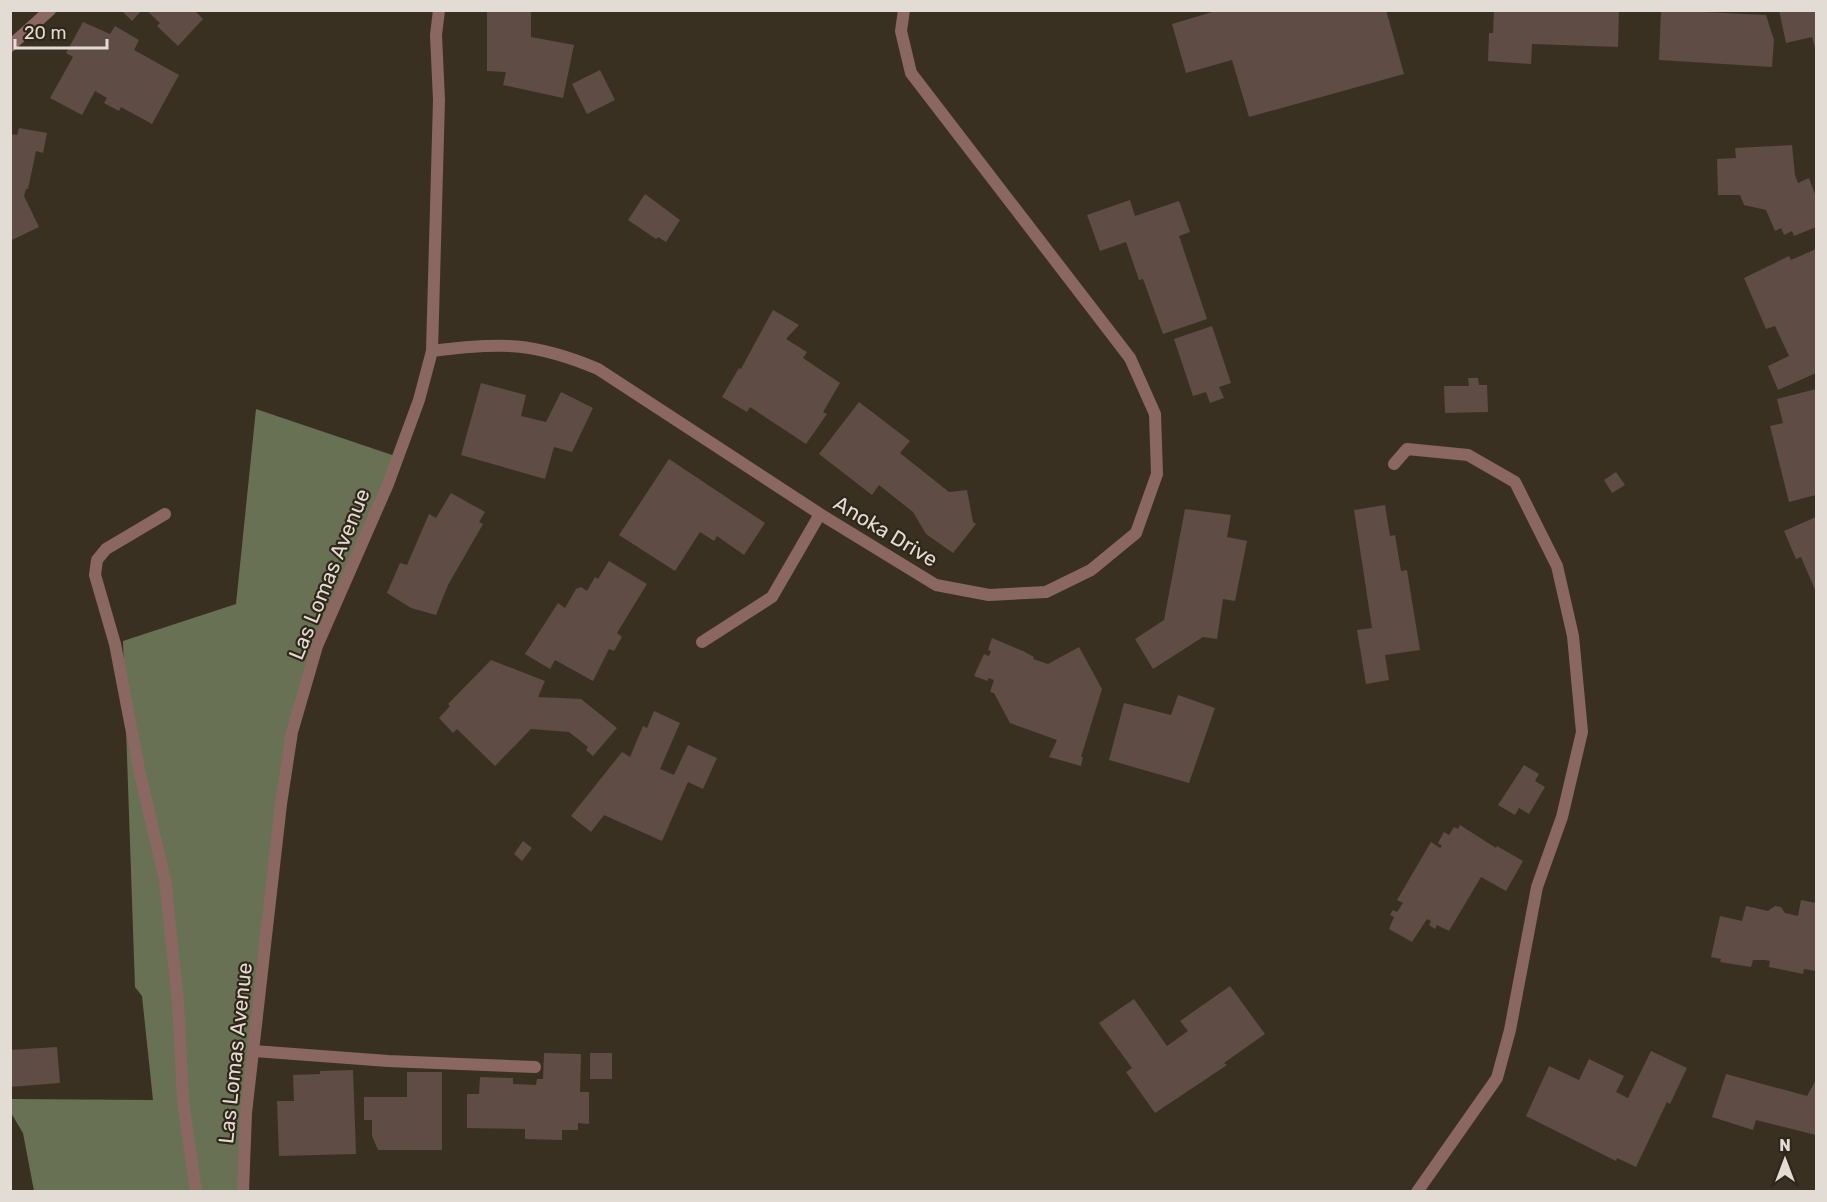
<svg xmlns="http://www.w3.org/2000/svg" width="1827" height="1202" font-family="Rubik,sans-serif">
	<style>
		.forest { fill: #687154 }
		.building { fill: #5e4c45 }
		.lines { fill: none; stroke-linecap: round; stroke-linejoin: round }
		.lane { stroke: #8b6761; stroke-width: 12 }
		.street { stroke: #8b6761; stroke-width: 12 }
		.labels { text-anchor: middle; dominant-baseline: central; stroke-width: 4.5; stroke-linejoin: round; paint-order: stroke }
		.street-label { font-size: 21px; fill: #e3dcd4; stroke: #302619 }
	</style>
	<rect width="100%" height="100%" fill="#3a3022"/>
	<!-- forest -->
	<path class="forest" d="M256 409 398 457 317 646 292 732 243 1191H34L23 1133 11 1113 10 1099 153 1100 142 996 135 987 123 641 236 604Z"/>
	<!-- building -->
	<path class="building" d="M121 10H142L132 21Z
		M146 10H194L203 19 178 46 157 26 160 23Z
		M487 10H531V37L574 45 563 98 503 85 506 72 487 71Z
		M1219 10H1386L1404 74 1249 117 1232 60 1186 73 1172 24Z
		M1494 10H1619L1618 47 1532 44 1531 64 1488 61 1489 33H1493Z
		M1661 10 1766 15 1774 40 1772 67 1659 60Z
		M1779 10H1816V51L1812 37 1786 43Z
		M83 22 110 34 115 26 139 40 134 50 179 75 152 124 121 107 119 111 104 103 107 98 95 91 82 115 50 98 73 57 66 53Z
		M600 70 615 100 587 114 572 84Z
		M19 128 47 133 43 153 36 151 28 189H26L24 196 39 227 10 241V134L17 135Z
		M1792 145 1795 175 1798 183 1809 178 1816 197V227L1794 236 1792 231 1784 235 1781 228 1775 231 1766 210 1744 205 1740 195H1718L1717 159 1736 158 1735 148Z
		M645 194 680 220 666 242 658 237 656 239 628 220Z
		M1130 200 1135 216 1179 201 1190 232 1179 236 1207 319 1163 334 1143 279 1139 280 1126 242 1100 251 1087 215Z
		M1816 249V373L1778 390 1768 366 1789 356 1775 326 1766 329 1744 278 1789 256 1791 260Z
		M773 310 799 325 786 339 807 352 803 358 840 383 823 412 827 414 806 444 750 407 747 412 722 397 739 368 741 369Z
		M1212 326 1231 383 1219 387 1224 398 1210 403 1206 392 1193 396 1174 339Z
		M1468 378H1478L1479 385H1487L1488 412 1445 413 1444 386H1469Z
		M481 383 526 395 521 416 546 422 561 392 593 408 572 452 554 447 545 479 461 455Z
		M1816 389V495L1789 502 1770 426 1783 423 1777 399Z
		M859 402 910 441 900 453 949 492 967 490 973 522 976 524 953 553 926 534 913 512 879 485 872 495 819 454Z
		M669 459 765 523 744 555 717 536 714 541 700 532 675 571 619 535Z
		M1616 472 1625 485 1612 493 1604 480Z
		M451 493 485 512 479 522 483 524 448 585 436 615 411 608 387 593 400 563 407 565 429 514 436 518Z
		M1385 505 1390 536 1395 535 1401 571 1407 570 1420 650 1385 655 1389 680 1366 684 1357 630 1372 628 1354 510Z
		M1185 509 1231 515 1227 537 1247 541 1235 601 1223 599 1217 639 1203 637 1153 669 1135 639 1164 620Z
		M1816 517V592L1801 557 1796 559 1784 531Z
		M609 561 647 584 617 633 622 637 614 651 609 649 593 681 555 660 550 669 525 654 558 603 565 608 576 589 581 587 587 591 595 577 598 579Z
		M992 638 1023 651 1034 657 1033 659 1048 664 1079 647 1102 689 1081 757H1083L1081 766 1049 757 1057 740 1010 723 994 693 990 692 994 680 988 678V681L974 676 984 654 989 656 991 651 988 650Z
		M491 660 545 681 538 697 581 699 617 728 593 756 586 750 588 747 569 732 531 729 495 766 457 729 453 733 439 718 450 706 448 704Z
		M1178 695 1215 708 1189 783 1109 760 1124 703 1171 715Z
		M654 711 680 723 660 769 674 775 688 745 717 758 703 789 688 782 662 841 604 815 591 832 571 816 622 752 630 757 643 726 647 728Z
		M1524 765 1539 774 1535 781 1545 787 1529 814 1519 808 1515 815 1498 805Z
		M1460 825 1496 848 1497 846 1523 861 1506 891 1481 877 1449 931 1437 925 1435 929 1429 925 1431 921 1427 919 1412 942 1389 929 1394 917 1390 915 1393 910 1397 912 1403 903 1397 900 1431 842 1440 848 1442 846 1438 843 1444 832 1449 835 1454 827 1458 829Z
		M523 841 532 848 522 861 514 854Z
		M1801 900 1816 903V971L1804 969 1803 974 1769 967 1770 961 1765 960H1753L1751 967 1720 962 1721 959 1711 957 1720 916 1742 921 1746 906 1768 911 1775 906 1781 907 1785 913 1798 916Z
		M1230 986 1265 1034 1224 1063 1227 1065 1155 1113 1126 1072 1132 1068 1099 1023 1134 999 1167 1046 1188 1031 1180 1021Z
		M57 1047 60 1083 10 1087V1050Z
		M1651 1051 1687 1068 1670 1104 1667 1102 1636 1167 1617 1158 1616 1161 1526 1116 1549 1066 1579 1080 1589 1059 1624 1076 1616 1092 1628 1098Z
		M544 1053 581 1054 580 1092H589V1124L578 1123V1130H562V1140L525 1139V1129L467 1128V1094H479L480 1077 513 1078V1084L536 1085 537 1079H543Z
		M590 1053H612V1079H590Z
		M353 1070 356 1154 279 1156 277 1101H294L293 1075 320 1074V1071Z
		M407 1072H442V1150H378L372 1136V1120H364V1097H407Z
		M1726 1074 1807 1096 1816 1080V1135L1756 1120 1753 1130 1712 1117Z"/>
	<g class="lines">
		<!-- lane -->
		<path class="lane" d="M1394 464 1407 449 1468 455 1515 482 1557 566 1573 636 1582 732 1562 817 1537 887 1510 1030 1497 1078 1417 1192
			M165 514 106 549 97 560 95 575 115 644 140 774 165 880 178 1001 183 1101 196 1192
			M253 1051 388 1061 535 1067"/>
		<!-- street -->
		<path class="street" d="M10 46 50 10
			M432 351C501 342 534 342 598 369L820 514 936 585 989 595 1046 592 1091 570 1136 533 1157 474 1155 414 1130 358 911 73 901 31 904 10
			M702 642 772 597 820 514
			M243 1192 246 1113 281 804 292 732 317 646 388 484 419 400 432 351 439 100 436 35 439 10"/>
	</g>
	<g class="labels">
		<!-- street labels -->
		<g class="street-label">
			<text transform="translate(886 531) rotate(31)">Anoka Drive</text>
			<text transform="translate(329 574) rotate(-68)">Las Lomas Avenue</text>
			<text transform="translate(235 1053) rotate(-84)">Las Lomas Avenue</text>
		</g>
	</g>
	<!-- border -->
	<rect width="1827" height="1202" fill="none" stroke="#e3dcd4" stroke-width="24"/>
	<!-- north arrow -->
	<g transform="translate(1785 1160)" stroke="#302619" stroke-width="4.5" paint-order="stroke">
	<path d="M0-4.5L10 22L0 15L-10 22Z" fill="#e3dcd4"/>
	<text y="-9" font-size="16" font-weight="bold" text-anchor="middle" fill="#e3dcd4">N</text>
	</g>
	<!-- scale -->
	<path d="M15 39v9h92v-9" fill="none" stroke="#e3dcd4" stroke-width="3"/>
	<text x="24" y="39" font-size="18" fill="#e3dcd4" stroke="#302619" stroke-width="4.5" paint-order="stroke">20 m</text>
</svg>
